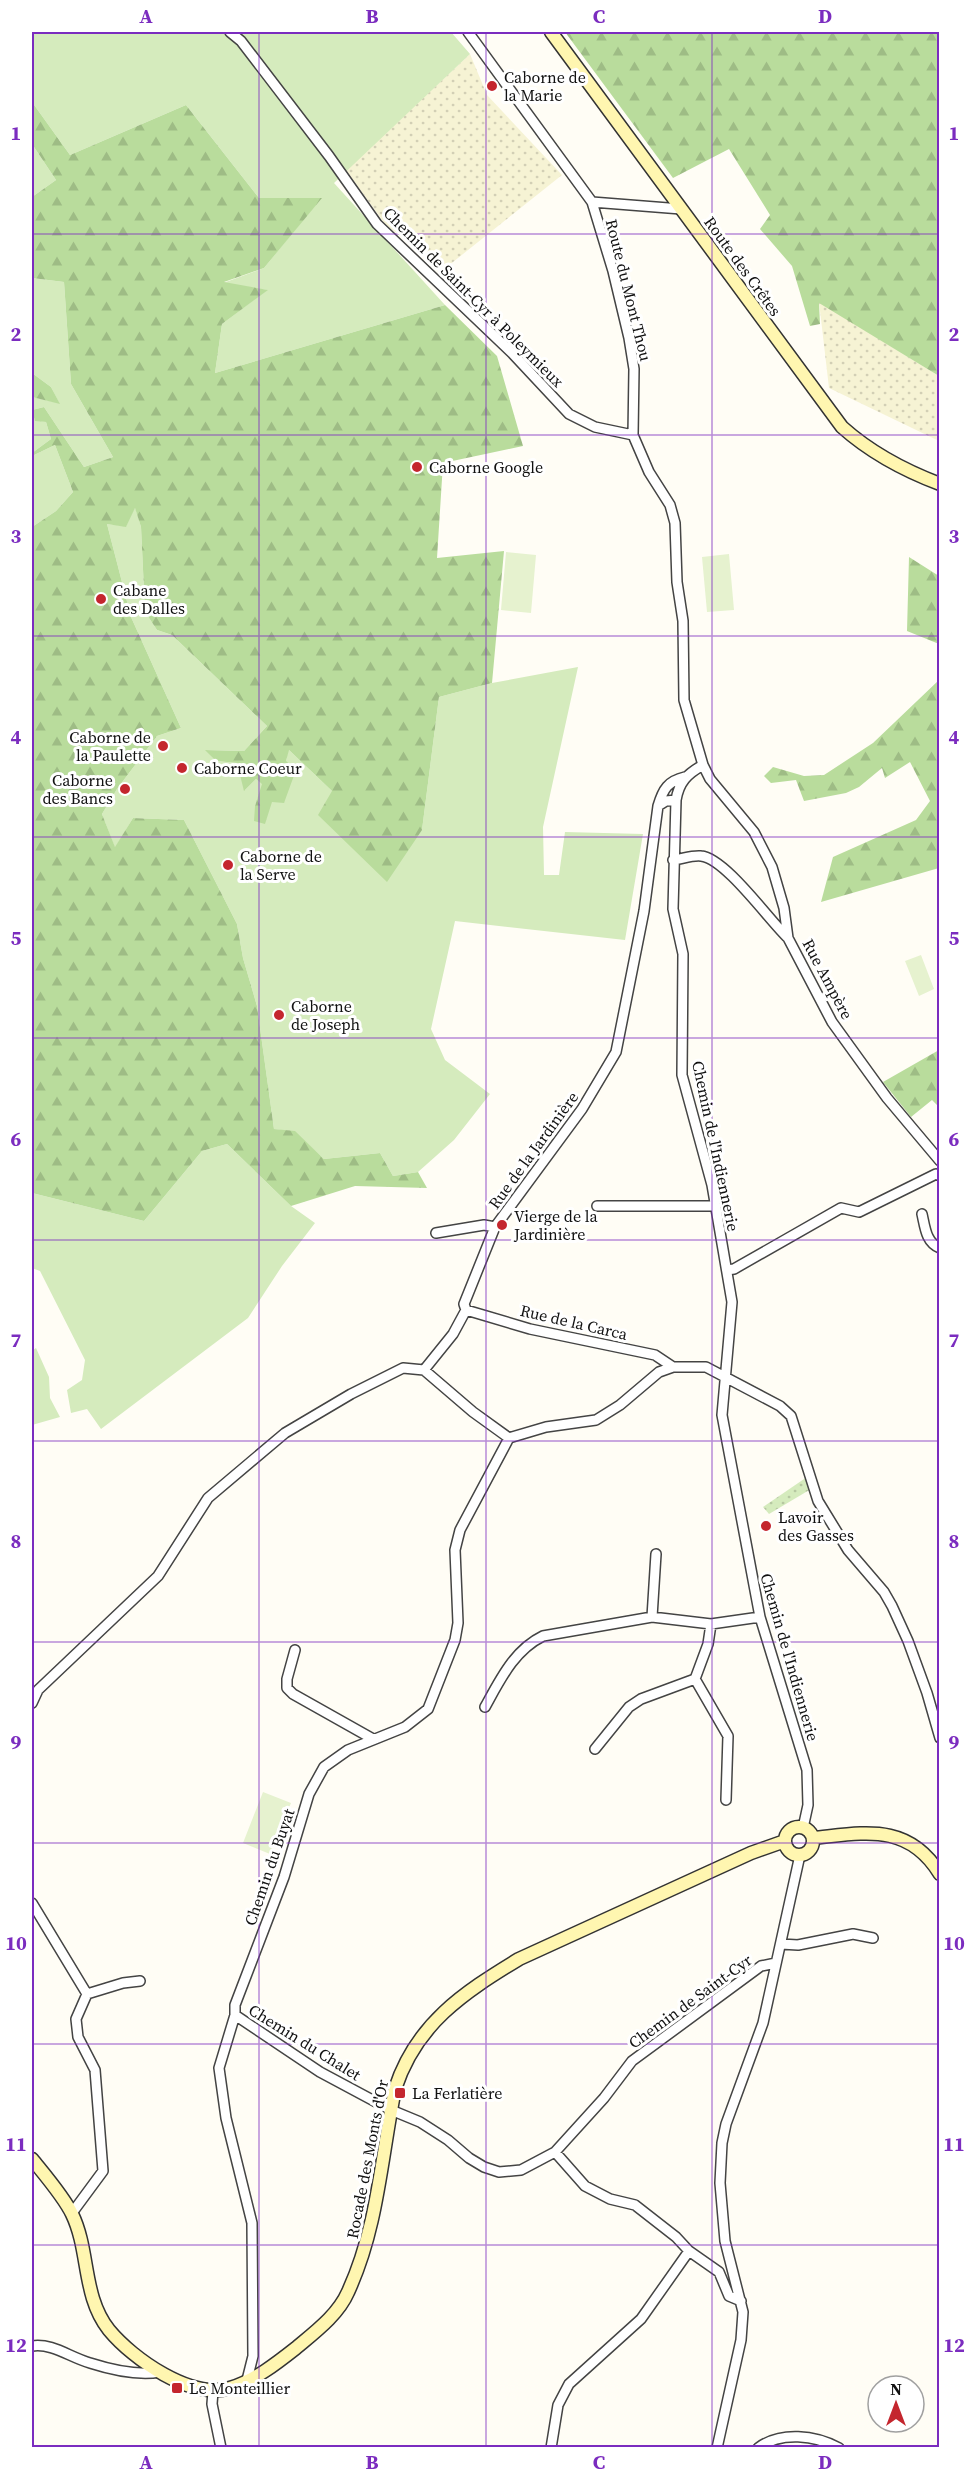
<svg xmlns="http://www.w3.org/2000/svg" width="971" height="2479" font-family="'Source Serif 4',serif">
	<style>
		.farmland { fill: url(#farmland-dots) }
		.grass { fill: #d5ebbd }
		.forest { fill: url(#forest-firs) }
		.garden { fill: url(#garden-dots) }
		.pitch { fill: #e6f2cf }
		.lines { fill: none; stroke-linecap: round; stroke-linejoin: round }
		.street-casing { stroke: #444; stroke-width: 12 }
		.secondary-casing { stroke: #333; stroke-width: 15 }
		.street { stroke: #fff; stroke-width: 9 }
		.secondary { stroke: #fff6b0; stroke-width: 12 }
		.grid { fill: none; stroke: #7b2cbf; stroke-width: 1.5; stroke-opacity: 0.55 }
		.poi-dot { fill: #c4262e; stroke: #fff; stroke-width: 2 }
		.labels { text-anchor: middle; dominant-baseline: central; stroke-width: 6; stroke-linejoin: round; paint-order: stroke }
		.poi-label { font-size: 16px; fill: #111; stroke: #fff; text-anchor: start }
		.street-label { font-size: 16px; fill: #111; stroke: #fff }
		.neatline { fill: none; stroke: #7b2cbf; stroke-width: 2 }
		.grid-label { font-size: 20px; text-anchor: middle; font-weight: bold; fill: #7b2cbf }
	</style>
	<defs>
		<pattern id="farmland-dots" width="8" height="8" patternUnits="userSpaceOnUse" patternTransform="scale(1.5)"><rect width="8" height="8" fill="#f6f3d4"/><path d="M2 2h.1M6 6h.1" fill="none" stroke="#d2cfb5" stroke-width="1.8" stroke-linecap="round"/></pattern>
		<pattern id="forest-firs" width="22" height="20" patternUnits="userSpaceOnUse" patternTransform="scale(1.5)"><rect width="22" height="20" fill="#b9dc9c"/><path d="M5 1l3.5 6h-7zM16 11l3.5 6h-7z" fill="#9ebc85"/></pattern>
		<pattern id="garden-dots" width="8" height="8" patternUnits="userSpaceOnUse" patternTransform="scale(1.5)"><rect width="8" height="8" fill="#d5ebbd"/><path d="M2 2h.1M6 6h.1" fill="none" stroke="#b6c8a1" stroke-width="1.8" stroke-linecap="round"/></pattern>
	</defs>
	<rect width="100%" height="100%" fill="#fffdf5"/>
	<!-- farmland -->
	<path class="farmland" d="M470 54 487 95 562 175 443 270 385 224 346 170Z
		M819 302 939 376V441L829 388Z"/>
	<!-- grass -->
	<path class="grass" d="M32 32H451L470 54 334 183 445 305 215 373 222 324 267 290 223 283 264 268 321 198H259L186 105 70 155 32 102Z
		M32 144 56 180 32 197Z
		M32 278 64 282 71 384 113 457 84 467 44 407 32 410 35 420 46 422 51 439 32 453V397L59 403 51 387 32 373Z
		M55 445 73 492 56 511 32 527V456Z
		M135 507 141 527 145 612 157 630 172 635 267 726 244 751 206 750 216 761 237 763 245 790 256 779 263 784 255 806 286 761 288 749 332 791 422 830 439 697 492 683 578 667 543 827 544 875H559L565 832 643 834 625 940 455 921 431 1029 445 1060 490 1094 454 1140 418 1172 393 1176 380 1153 324 1159 295 1132 274 1129 257 1006 243 958 237 924 184 820 133 818 115 848 102 814 117 789 157 736 181 728 131 617 107 524 126 526Z
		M227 1144 291 1206 315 1223 282 1266 248 1318 101 1429 87 1409 71 1413 67 1390 82 1380 85 1360 40 1271 32 1268V1193L144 1221 202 1151Z
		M36 1348 49 1377 50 1398 60 1417 32 1425V1351Z"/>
	<!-- forest -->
	<path class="forest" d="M565 32H939V376L819 303 820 324 810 326 792 266 760 229 770 215 729 149 673 178Z
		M32 102 70 155 186 105 259 198H322L264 268 224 282 268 290 222 324 215 373 445 305 497 356 523 446 443 463 437 558 504 551 492 683 439 697 422 830 387 882 318 815 332 791 289 750 286 761 296 770 284 803 272 802 265 824 254 821 255 806 262 784 256 779 244 791 237 763 216 761 205 750 244 751 267 726 172 635 157 630 145 612 141 527 135 508 126 527 107 524 131 617 181 728 157 736 117 789 102 814 115 847 133 818 184 820 237 924 243 958 257 1006 274 1129 295 1131 324 1159 380 1153 393 1176 418 1172 427 1188 355 1186 291 1206 227 1144 202 1151 144 1221 32 1193V527L56 511 73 492 55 445 32 456V453L51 439 46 422 35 421 32 410 44 407 84 467 113 457 71 384 64 282 32 278V197L56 180 32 144Z
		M32 373 51 387 60 404 32 397Z
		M909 557 939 576V644L907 631Z
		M939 680V868L821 902 833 857 916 820 930 801 910 762 885 778 882 768 859 787 846 793 804 801 796 780 771 783 764 776 773 767 804 776 824 775 873 743Z
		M939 1050V1107L932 1100 911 1117 883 1082Z"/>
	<!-- garden -->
	<path class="garden" d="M807 1477 811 1489 769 1514 763 1507Z"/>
	<!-- pitch -->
	<path class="pitch" d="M506 552 536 555 531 613 501 610Z
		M729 554 734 610 707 612 702 557Z
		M921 955 934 989 919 996 905 961Z
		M263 1792 291 1803 270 1854 243 1843Z"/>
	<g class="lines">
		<!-- street casing -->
		<g class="street-casing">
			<path id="street" d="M230 32 241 41 329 156 377 224 512 353 569 414 595 427 633 435
				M468 32 592 202 613 271 629 338 634 369 633 435 649 472 670 505 675 523 677 582 683 621 684 700 703 765 710 779 754 832 772 867 784 908 788 938 832 1022 887 1098 940 1161
				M592 202 681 209
				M703 765C687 774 679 782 676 800L673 909 683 954 682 1075 712 1185 732 1302 722 1415 760 1617 807 1770 808 1805 803 1828
				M676 800 666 801 658 806C663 789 668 781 685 777
				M673 860C682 859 692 855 701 856 725 858 769 920 788 938
				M597 1206H716
				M922 1214C925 1227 926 1243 940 1248
				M436 1233 484 1225 495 1227
				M727 1270 734 1269 841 1208 859 1212 936 1174 940 1176
				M466 1310 530 1329 655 1355 673 1367
				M424 1370 473 1412 509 1438 546 1427 596 1420 620 1405 659 1372 673 1367H706L780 1406 791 1416 818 1501 848 1550 884 1592 892 1606 908 1641 927 1693 940 1738
				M424 1370 453 1334 466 1310 464 1304 495 1227 582 1109 616 1052 644 911 658 806
				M652 1617 656 1554
				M295 1650 287 1679V1688L293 1694 373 1739
				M695 1679 728 1736 726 1800
				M32 1703 38 1690 158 1576 208 1498 285 1433 351 1394 403 1368 424 1370
				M485 1707C500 1680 514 1650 543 1636L652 1617 711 1624 760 1617
				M595 1749 629 1707 641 1699 695 1679 708 1644 711 1624
				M32 1903 87 1994 76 2019 78 2037 95 2070 103 2171 72 2213
				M781 1944 798 1945 853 1934 873 1938
				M87 1994 123 1983 140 1981
				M235 2015 320 2072 391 2110 420 2122 448 2140 469 2158 484 2167 499 2172 521 2170 555 2152 604 2098 632 2061 761 1966 776 1963
				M555 2152 585 2186 610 2199 635 2205 676 2237 689 2251 719 2272 729 2296 741 2301
				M32 2346C53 2343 69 2357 90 2363 112 2370 137 2376 160 2372
				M247 2380 253 2356 252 2223 226 2118 219 2068 235 2015V2005L284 1877 309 1794 324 1767 348 1750 405 1727 428 1709 455 1640 458 1623 455 1550 460 1530 509 1438
				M213 2391 212 2404 221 2448
				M551 2448 558 2405 569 2384 641 2319 689 2251
				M717 2448 741 2340 743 2312 725 2241 720 2183 722 2143 726 2124 763 2023 800 1855
				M758 2448C781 2431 815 2435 839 2448"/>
		</g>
		<!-- secondary casing -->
		<g class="secondary-casing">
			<path id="secondary" d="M551 32 842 427C871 453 903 470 940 484
				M785 1841a14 14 0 1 1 28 0a14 14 0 1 1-28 0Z
				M813 1838C864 1833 908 1822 940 1874
				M32 2159C44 2174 64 2197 72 2214 90 2251 82 2296 109 2330 133 2359 191 2400 230 2388 254 2381 277 2363 296 2348 315 2332 338 2315 348 2292 378 2227 381 2158 395 2089 416 2024 463 1993 519 1959L751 1853 785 1841"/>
		</g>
		<!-- street -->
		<use href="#street" class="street"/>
		<!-- secondary -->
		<use href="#secondary" class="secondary"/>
	</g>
	<!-- grid -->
	<path class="grid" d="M259 32V2448M486 32V2448M712 32V2448M32 234H940M32 435H940M32 636H940M32 837H940M32 1038H940M32 1240H940M32 1441H940M32 1642H940M32 1843H940M32 2044H940M32 2245H940"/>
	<!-- markers -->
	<g class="poi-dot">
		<circle cx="492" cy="86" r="6"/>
		<circle cx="417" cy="467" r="6"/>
		<circle cx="101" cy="599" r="6"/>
		<circle cx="163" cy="746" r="6"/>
		<circle cx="182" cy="768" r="6"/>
		<circle cx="125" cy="789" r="6"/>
		<circle cx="228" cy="865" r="6"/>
		<circle cx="279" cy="1015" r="6"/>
		<circle cx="502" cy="1225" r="6"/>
		<circle cx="766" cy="1526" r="6"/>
		<rect x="394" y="2087" width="12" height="12" rx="3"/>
		<rect x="171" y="2382" width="12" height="12" rx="3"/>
	</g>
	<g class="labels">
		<!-- poi labels -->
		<g class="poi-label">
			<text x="504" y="77">Caborne de<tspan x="504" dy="18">la Marie</tspan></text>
			<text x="429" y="467">Caborne Google</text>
			<text x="113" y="590">Cabane<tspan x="113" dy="18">des Dalles</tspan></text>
			<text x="151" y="737" text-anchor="end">Caborne de<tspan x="151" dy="18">la Paulette</tspan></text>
			<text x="194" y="768">Caborne Coeur</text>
			<text x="113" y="780" text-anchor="end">Caborne<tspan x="113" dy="18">des Bancs</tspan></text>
			<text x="240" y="856">Caborne de<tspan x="240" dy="18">la Serve</tspan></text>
			<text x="291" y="1006">Caborne<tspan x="291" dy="18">de Joseph</tspan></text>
			<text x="514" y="1216">Vierge de la<tspan x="514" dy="18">Jardinière</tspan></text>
			<text x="778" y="1517">Lavoir<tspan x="778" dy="18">des Gasses</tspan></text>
			<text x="412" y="2093">La Ferlatière</text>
			<text x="189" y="2388">Le Monteillier</text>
		</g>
		<!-- street labels -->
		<g class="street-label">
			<text transform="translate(743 266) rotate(54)">Route des Crêtes</text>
			<text transform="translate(629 290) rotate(76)">Route du Mont Thou</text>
			<text transform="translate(474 297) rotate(45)">Chemin de Saint-Cyr à Poleymieux</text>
			<text transform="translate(828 979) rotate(62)">Rue Ampère</text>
			<text transform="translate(716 1146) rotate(78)">Chemin de l'Indiennerie</text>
			<text transform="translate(533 1150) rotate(-54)">Rue de la Jardinière</text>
			<text transform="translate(574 1322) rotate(13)">Rue de la Carca</text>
			<text transform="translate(790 1657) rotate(74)">Chemin de l'Indiennerie</text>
			<text transform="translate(269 1867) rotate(-71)">Chemin du Buyat</text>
			<text transform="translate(690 2001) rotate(-36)">Chemin de Saint-Cyr</text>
			<text transform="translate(305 2042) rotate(32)">Chemin du Chalet</text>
			<text transform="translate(367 2159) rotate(-79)">Rocade des Monts d'Or</text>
		</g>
	</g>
	<!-- border -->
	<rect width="971" height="2479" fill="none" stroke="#ffffff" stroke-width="66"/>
	<!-- north arrow -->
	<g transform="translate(896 2404)"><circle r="28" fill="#ffffff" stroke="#a0a0a0" stroke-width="1.5"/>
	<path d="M0-4.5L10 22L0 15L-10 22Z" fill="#c4262e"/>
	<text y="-9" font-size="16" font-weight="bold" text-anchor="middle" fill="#111111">N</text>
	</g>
	<rect x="33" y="33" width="905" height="2413" class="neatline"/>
	<g class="grid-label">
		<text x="146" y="23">A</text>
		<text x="372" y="23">B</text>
		<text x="599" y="23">C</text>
		<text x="825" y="23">D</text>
		<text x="16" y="140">1</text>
		<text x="954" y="140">1</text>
		<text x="16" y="341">2</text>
		<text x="954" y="341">2</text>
		<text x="16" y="543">3</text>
		<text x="954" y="543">3</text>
		<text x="16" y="744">4</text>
		<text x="954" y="744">4</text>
		<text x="16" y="945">5</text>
		<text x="954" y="945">5</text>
		<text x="16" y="1146">6</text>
		<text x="954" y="1146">6</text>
		<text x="16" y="1347">7</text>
		<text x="954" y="1347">7</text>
		<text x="16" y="1548">8</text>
		<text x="954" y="1548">8</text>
		<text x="16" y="1749">9</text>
		<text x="954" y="1749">9</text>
		<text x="16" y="1950">10</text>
		<text x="954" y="1950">10</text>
		<text x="16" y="2151">11</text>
		<text x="954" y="2151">11</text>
		<text x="16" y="2352">12</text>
		<text x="954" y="2352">12</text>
		<text x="146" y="2469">A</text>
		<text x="372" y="2469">B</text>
		<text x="599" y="2469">C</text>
		<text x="825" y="2469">D</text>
	</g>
</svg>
